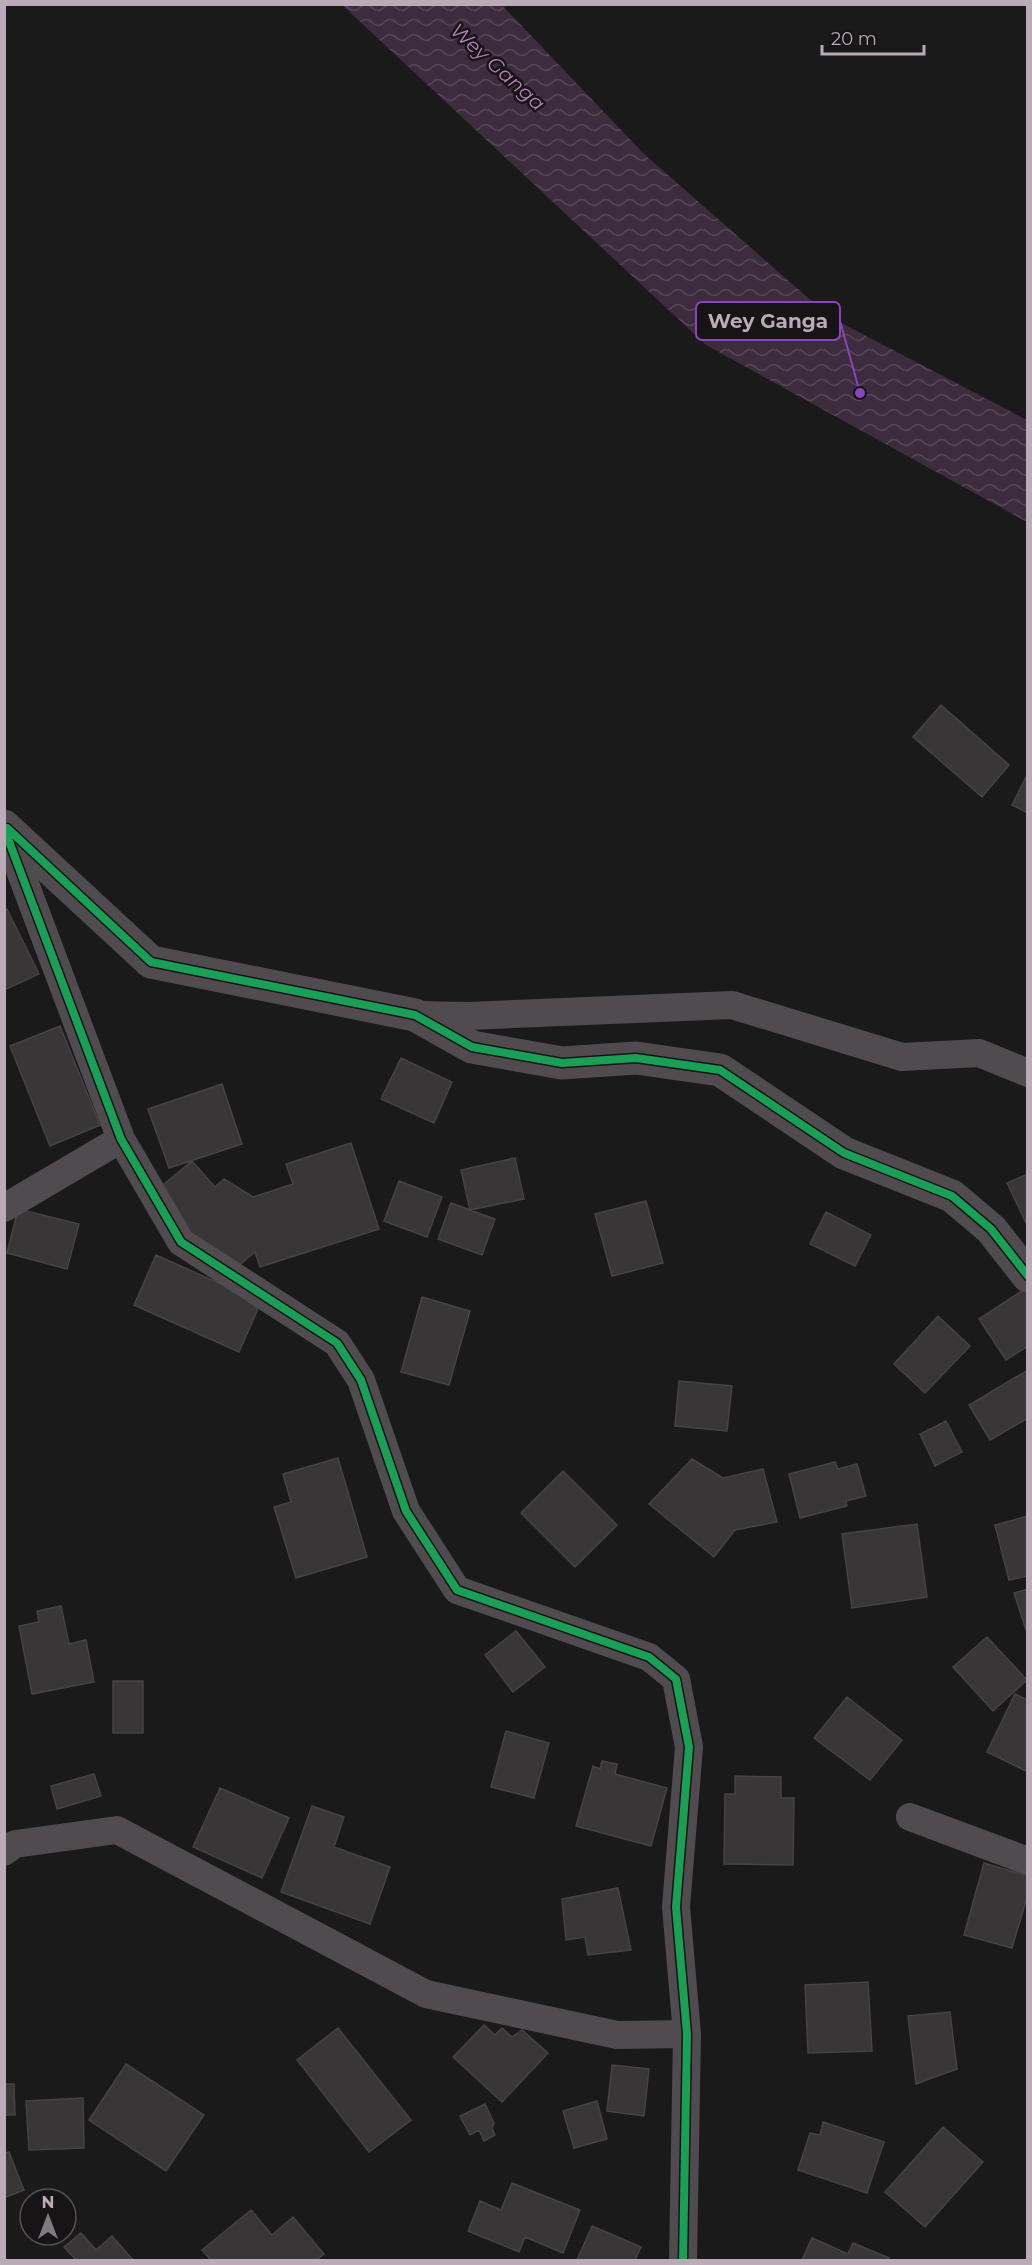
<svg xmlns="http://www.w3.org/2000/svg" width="1032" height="2265" font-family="Montserrat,sans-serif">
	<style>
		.water { fill: url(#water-waves) }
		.building { fill: #383637; stroke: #464246; stroke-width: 1.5 }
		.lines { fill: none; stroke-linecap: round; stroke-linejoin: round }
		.minor { stroke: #504b4f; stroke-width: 28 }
		.tertiary { stroke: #504b4f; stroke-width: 33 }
		.cycleway-casing { stroke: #161415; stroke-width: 11 }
		.cycleway { stroke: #1a9f57; stroke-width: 8 }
		.labels { text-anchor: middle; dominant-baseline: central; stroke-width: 5; stroke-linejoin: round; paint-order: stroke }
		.water-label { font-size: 20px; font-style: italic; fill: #b580b8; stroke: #161415 }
		.leader { fill: none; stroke: #8845be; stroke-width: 2 }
		.callout-dot { fill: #8845be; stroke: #161415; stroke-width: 2 }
		.callout { fill: #161415; stroke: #8845be; stroke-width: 2 }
		.callout-label { font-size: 20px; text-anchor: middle; font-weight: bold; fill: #bbaab8 }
	</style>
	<defs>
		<pattern id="water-waves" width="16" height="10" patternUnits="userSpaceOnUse" patternTransform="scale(1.5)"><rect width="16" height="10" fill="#3c2c3d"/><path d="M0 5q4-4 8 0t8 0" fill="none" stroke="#564857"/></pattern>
	</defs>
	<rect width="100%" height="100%" fill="#1a1a1a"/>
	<!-- water -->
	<path class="water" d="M342 5H502L644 154 830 317 1027 420V522L706 345Z"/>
	<!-- building -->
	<path class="building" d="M941 705 1009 765 982 797 913 737Z
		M1028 773V813L1012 805Z
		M7 909 39 974 4 990V910Z
		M60 1026 100 1125 50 1146 10 1046Z
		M401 1058 452 1082 434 1123 381 1099Z
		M222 1084 242 1144 169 1168 148 1109Z
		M351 1143 379 1229 260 1267 255 1252 238 1266 183 1230 152 1194 192 1161 215 1187 224 1179 253 1197 293 1184 286 1164Z
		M515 1158 524 1199 470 1210 461 1170Z
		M1028 1174V1227L1007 1183Z
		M399 1181 442 1197 427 1237 384 1221Z
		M646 1201 663 1263 612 1276 595 1214Z
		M451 1203 495 1219 482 1255 438 1239Z
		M18 1209 79 1224 67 1269 7 1253Z
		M826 1212 871 1235 855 1266 810 1244Z
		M156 1255 261 1302 239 1352 134 1305Z
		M1026 1288 1028 1346 1006 1360 979 1319Z
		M422 1297 470 1311 449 1385 401 1372Z
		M938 1316 970 1346 925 1393 894 1364Z
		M1028 1370V1418L990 1440 969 1405Z
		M679 1381 732 1386 727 1431 675 1426Z
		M946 1421 962 1452 935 1466 920 1434Z
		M338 1458 367 1557 296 1578 274 1507 291 1502 283 1474Z
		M692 1459 723 1478 763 1469 777 1522 735 1530 714 1557 649 1504Z
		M835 1462 838 1469 857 1464 866 1496 846 1501 847 1506 800 1518 789 1474Z
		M563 1471 617 1525 575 1567 521 1513Z
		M1028 1516V1576L1009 1580 995 1525Z
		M917 1524 927 1597 852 1608 842 1534Z
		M1028 1589V1636L1014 1593Z
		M61 1606 69 1644 86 1640 94 1682 32 1694 19 1626 39 1622 37 1611Z
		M516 1631 545 1667 513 1692 485 1655Z
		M987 1637 1027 1680 993 1711 953 1667Z
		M113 1681H143V1733H113Z
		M1015 1694 1028 1700V1772L987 1752Z
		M847 1697 902 1740 870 1780 814 1738Z
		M506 1731 549 1743 534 1798 491 1787Z
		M602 1761 617 1764 615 1774 667 1788 651 1846 576 1826 593 1766 600 1769Z
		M94 1774 101 1796 57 1809 51 1786Z
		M735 1776 781 1777V1798H794L793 1865 724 1864 725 1794H735Z
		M220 1788 289 1818 262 1878 193 1847Z
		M312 1806 344 1817 334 1847 390 1867 370 1924 281 1892Z
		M984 1863 1028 1876V1894L1012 1948 964 1935Z
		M618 1888 631 1950 588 1955 585 1937 566 1940 562 1899Z
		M868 1982 872 2051 808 2053 805 1985Z
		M950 2012 957 2069 916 2084 908 2016Z
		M484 2025 495 2035 502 2028 512 2037 522 2030 548 2053 502 2102 453 2057Z
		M338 2028 411 2120 369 2152 297 2060Z
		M126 2064 204 2115 166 2171 89 2120Z
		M612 2065 649 2069 644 2116 607 2111Z
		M4 2084H14L15 2115H4Z
		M83 2098 84 2148 29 2150 26 2101Z
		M597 2101 607 2139 574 2148 563 2111Z
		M485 2104 494 2123 492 2128 495 2135 484 2141 479 2130 470 2135 460 2116Z
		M823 2122 884 2142 867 2193 798 2170 810 2133 820 2135Z
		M943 2127 983 2162 925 2227 885 2192Z
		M9 2152 24 2190 4 2198V2153Z
		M512 2183 580 2210 563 2253 525 2237 519 2252 468 2231 480 2201 501 2210Z
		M251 2210 272 2235 293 2217 324 2254 316 2260H211L202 2250Z
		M592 2226 641 2247 635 2260H577Z
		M81 2233 96 2250 112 2236 133 2260H76L64 2247Z
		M812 2238 848 2254 853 2243 889 2258 888 2260H802Z"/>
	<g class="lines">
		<!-- minor -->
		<path class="minor" d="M4 828 121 1139 181 1242 337 1343 361 1380 406 1511 457 1590 649 1657 676 1679 689 1747 676 1907 687 2034 683 2260
			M415 1015 468 1016 732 1005 902 1057 979 1053 1028 1073
			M4 1208 121 1139
			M910 1817 1028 1861
			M4 1852 15 1844 117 1830 426 1994 617 2035 687 2034"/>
		<!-- tertiary -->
		<path class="tertiary" d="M4 826 151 962 415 1015 472 1047 562 1063 636 1058 720 1070 844 1153 952 1196 991 1229 1028 1276"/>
		<!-- cycleway casing -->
		<g class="cycleway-casing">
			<path id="cycleway" d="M4 828 121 1139 181 1242 337 1343 361 1380 406 1511 457 1590 649 1657 676 1679 689 1747 676 1907 687 2034 683 2260
				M7 828 151 962 415 1015 472 1047 562 1063 636 1058 720 1070 844 1153 952 1196 991 1229 1028 1276"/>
		</g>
		<!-- cycleway -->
		<use href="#cycleway" class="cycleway"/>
	</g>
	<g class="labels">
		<!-- water labels -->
		<g class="water-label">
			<text transform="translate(498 67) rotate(42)">Wey Ganga</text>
		</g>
	</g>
	<!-- callouts -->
	<path class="leader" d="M860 393L840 321"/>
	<circle class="callout-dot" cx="860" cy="393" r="6"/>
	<rect class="callout" x="696" y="302" width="144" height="38" rx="6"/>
	<g class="callout-label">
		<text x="768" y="328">Wey Ganga</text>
	</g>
	<!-- border -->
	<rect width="1032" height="2265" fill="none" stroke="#bbaab8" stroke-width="12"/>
	<!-- north arrow -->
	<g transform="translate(48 2217)"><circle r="28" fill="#161415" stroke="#585056" stroke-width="1.5"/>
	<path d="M0-4.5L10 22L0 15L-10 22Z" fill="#837881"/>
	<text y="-9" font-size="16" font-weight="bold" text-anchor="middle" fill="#bbaab8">N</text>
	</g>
	<!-- scale -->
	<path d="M822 45v9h102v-9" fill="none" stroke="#bbaab8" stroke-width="3"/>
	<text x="831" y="45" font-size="18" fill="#bbaab8" stroke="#161415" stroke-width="4.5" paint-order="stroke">20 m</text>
</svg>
